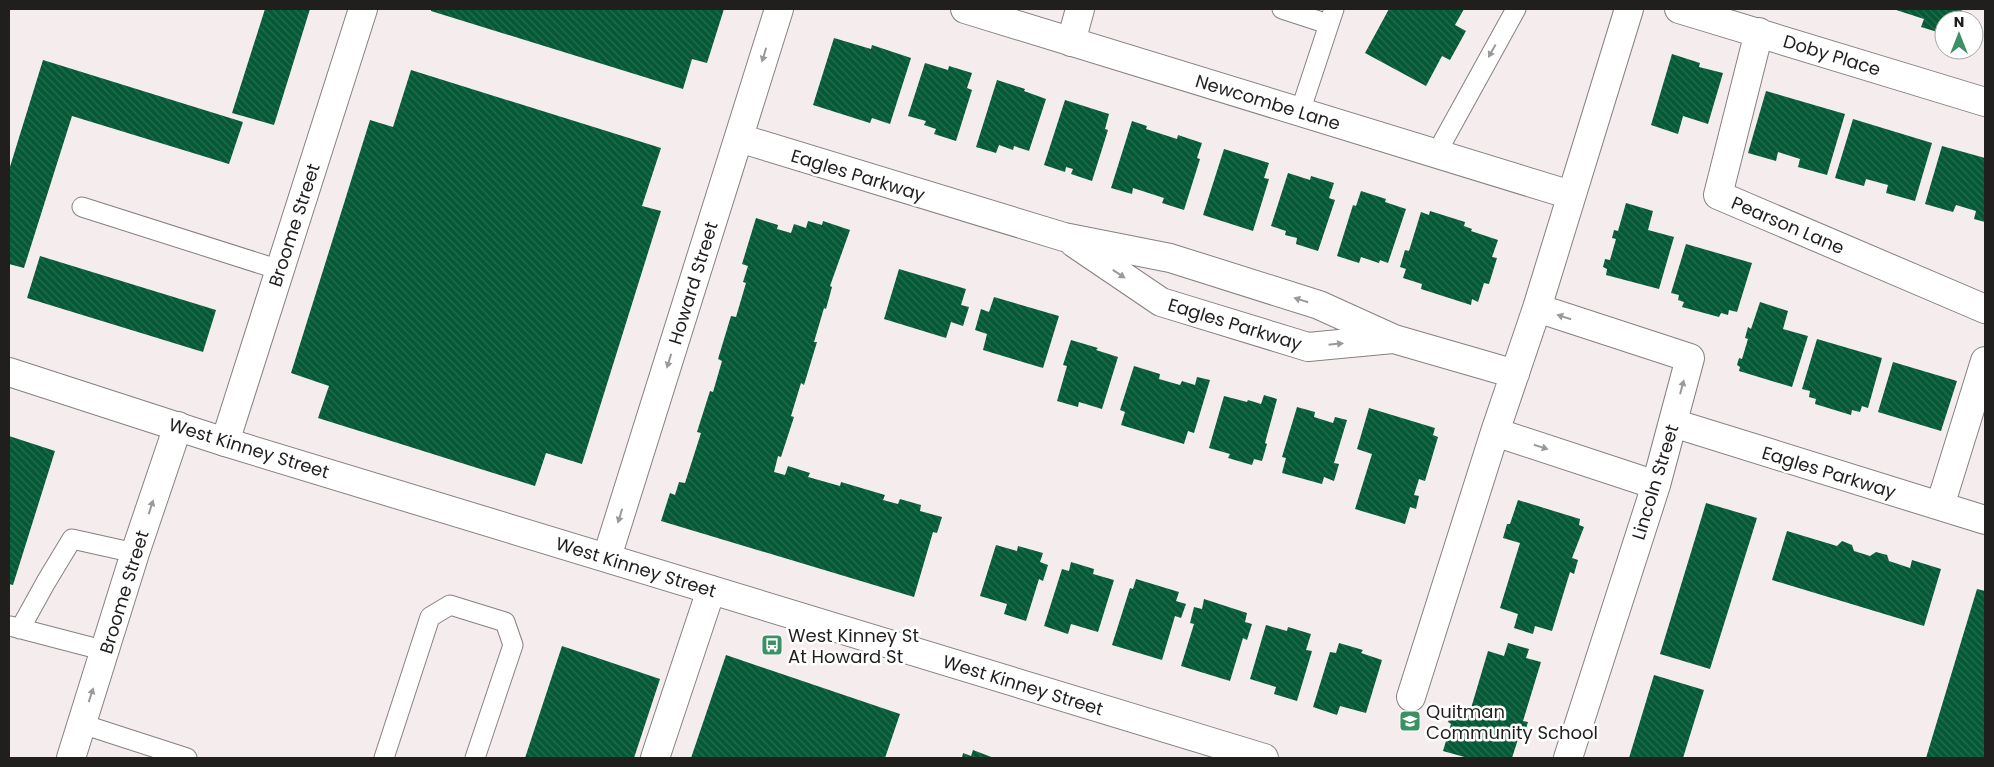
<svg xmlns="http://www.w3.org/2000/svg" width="1994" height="767" font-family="Poppins,sans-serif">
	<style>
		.building { fill: url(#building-back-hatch) }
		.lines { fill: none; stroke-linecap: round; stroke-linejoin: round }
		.lane-casing { stroke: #878081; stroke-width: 21 }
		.street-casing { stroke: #878081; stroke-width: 30 }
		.secondary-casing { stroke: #878081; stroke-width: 30 }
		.lane { stroke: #fff; stroke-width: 19 }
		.street { stroke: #fff; stroke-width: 28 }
		.secondary { stroke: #fff; stroke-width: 28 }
		.oneway { fill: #9b9a9a }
		.labels { text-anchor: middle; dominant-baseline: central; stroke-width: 5; stroke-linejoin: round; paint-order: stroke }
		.street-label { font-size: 18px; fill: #211e1e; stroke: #fff }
		.poi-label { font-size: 18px; fill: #211e1e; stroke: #fff; text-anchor: start }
	</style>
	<defs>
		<pattern id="building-back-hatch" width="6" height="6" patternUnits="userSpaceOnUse" patternTransform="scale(1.25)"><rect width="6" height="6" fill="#045936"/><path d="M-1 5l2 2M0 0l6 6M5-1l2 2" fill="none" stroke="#296d51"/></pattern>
	</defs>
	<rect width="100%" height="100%" fill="#f5eded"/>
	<!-- building -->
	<path class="building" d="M265 9H310L274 125 232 113Z
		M431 9H724L707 63 692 59 683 89 431 11Z
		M1389 9H1464L1455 25 1466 31 1450 60 1442 56 1426 86 1365 53Z
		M1893 9H1962L1959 20H1944V34L1921 27 1924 19Z
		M834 38 871 49 872 45 911 58 890 124 872 118 870 123 813 105Z
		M1672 54 1700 63 1699 67 1723 73 1708 124 1683 116 1678 134 1651 125Z
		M43 60 243 122 229 164 72 116 24 268 9 264V170Z
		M925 63 948 70 949 66 972 73 967 88 972 90 956 141 934 134 936 129 924 125 926 121 908 116Z
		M411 70 661 148 642 206 661 211 582 464 546 453 535 486 318 418 329 386 291 373 370 120 393 127Z
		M997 80 1025 89 1024 91 1046 99 1029 151 1014 146 1013 150 999 145 996 153 976 147Z
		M1766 91 1845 114 1827 175 1798 167 1800 159 1778 152 1776 161 1748 153Z
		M1065 100 1109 114 1105 129 1108 130 1092 181 1071 174 1073 169 1066 167 1065 172 1044 165Z
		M1853 119 1932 143 1915 201 1886 193 1888 185 1866 179 1864 186 1835 178Z
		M1132 121 1147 126 1146 129 1177 139 1178 135 1202 143 1197 158 1200 159 1184 210 1162 203 1164 198 1133 188 1132 194 1111 188Z
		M1942 146 1985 158V222L1974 219 1976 211 1956 205 1953 212 1925 204Z
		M1224 149 1269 163 1264 178 1269 179 1253 231 1203 215Z
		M1288 173 1310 180 1311 176 1334 183 1329 198 1335 200 1318 251 1296 244 1297 238 1285 235 1286 231 1271 226Z
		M1361 191 1386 199 1385 202 1406 209 1388 263 1380 260 1379 263 1361 257 1359 263 1337 256 1353 205 1356 206Z
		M1626 203 1653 211 1648 230 1674 237 1659 289 1606 275 1607 269 1603 267 1605 259 1610 260 1616 239 1612 238 1614 230 1618 231Z
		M1430 211 1465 222 1464 226 1472 229 1471 231 1498 240 1492 257 1497 258 1489 284 1484 283 1478 302 1472 299 1471 305 1421 289 1422 284 1403 278 1406 269 1400 267 1405 250 1409 251 1421 212 1429 215Z
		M756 218 778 225 777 229 791 233 794 224 806 228 808 221 822 225 823 221 850 230 830 286 832 287 826 309 824 308 814 342H817L804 385 801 383 791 416 794 417 781 457 778 456 774 472 785 475 788 466 810 473 808 477 840 486 841 482 885 495 883 500 898 504 900 499 921 505 920 511 942 517 937 533 933 532 914 597 661 521 670 493 675 495 679 482 685 483 701 433 697 432 710 391 713 392 722 361 718 359 731 316 736 317 746 283 743 282 748 266 742 264Z
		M1686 244 1752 263 1737 312 1729 310 1728 315 1721 313 1719 317 1682 307 1684 302 1678 300 1679 295 1671 293Z
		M40 256 216 310 203 352 27 298Z
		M899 269 966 289 961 305 969 307 963 326 951 322 946 338 884 319Z
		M994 297 1059 316 1043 368 983 350 987 334 975 330 981 309 989 312Z
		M1760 302 1788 311 1783 329 1808 336 1792 387 1739 371 1740 367 1737 365 1739 358 1742 359 1748 339 1745 338 1748 327 1751 329Z
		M1817 339 1882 358 1868 408 1862 406 1860 412 1852 410 1851 415 1815 404 1816 399 1809 397 1810 391 1802 389Z
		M1071 340 1098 348 1096 350 1118 357 1102 409 1079 402 1078 407 1057 401 1067 366 1063 365Z
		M1893 362 1957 381 1941 431 1878 412Z
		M1134 366 1160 374 1159 379 1180 385 1182 381 1195 385 1197 377 1210 380 1194 433 1188 431 1184 444 1121 425 1125 412 1120 410Z
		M1264 395 1277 399 1265 443 1267 444 1262 461 1254 459 1252 465 1228 458 1230 454 1209 448 1224 396 1247 402 1248 400 1261 404Z
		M1297 407 1315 412 1314 417 1333 423 1335 417 1347 420 1334 463 1339 464 1334 481 1324 477 1322 484 1282 473 1286 458 1282 457Z
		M1369 408 1435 428 1433 435 1438 437 1425 481 1419 479 1414 495 1419 496 1416 509 1410 507 1405 524 1355 509 1372 454 1357 449Z
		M9 436 55 451 13 585 9 584Z
		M1518 500 1580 519 1579 525 1584 527 1572 558 1578 560 1574 574 1570 572 1552 631 1535 626 1533 634 1514 628 1518 614 1500 608 1520 543 1503 538 1507 524H1510Z
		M1706 503 1757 518 1710 669 1660 654Z
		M1787 531 1837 546 1842 541 1852 545 1854 551 1870 556 1876 552 1887 555 1889 561 1910 568 1912 560 1941 569 1924 626 1772 580Z
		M996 545 1017 551 1018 546 1043 553 1040 562 1048 565 1043 581 1039 579 1026 621 1004 614 1007 604 980 596Z
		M1071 562 1094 569 1093 574 1114 580 1098 632 1071 624 1068 634 1044 626 1062 569 1069 571Z
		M1136 579 1179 592 1176 601 1186 604 1181 618 1175 616 1162 660 1112 645 1130 588 1133 589Z
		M1977 589 1985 591V758H1926Z
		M1204 599 1247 613 1245 622 1252 624 1247 640 1243 638 1230 681 1181 666 1194 624 1190 623 1194 607 1202 609Z
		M1266 625 1287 631 1288 627 1311 634 1306 650 1312 651 1297 701 1274 694 1276 687 1250 679Z
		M1339 643 1363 650 1361 653 1382 660 1366 713 1340 706 1337 715 1313 707 1330 652 1336 653Z
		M1508 643 1529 649 1526 658 1541 662 1523 721 1528 722 1524 735 1520 733 1512 758H1468L1443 751 1451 724 1448 722 1452 709 1469 715 1488 651 1504 656Z
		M562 646 660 679 634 758H525Z
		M726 655 900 714 885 758H691Z
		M1654 675 1704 690 1683 758H1629Z
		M973 750 994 758H962L963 753 971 756Z"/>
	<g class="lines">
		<!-- lane casing -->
		<g class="lane-casing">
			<path id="lane" d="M1282 9 1328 24
				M1300 112 1334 9
				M1436 154 1516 9
				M82 207 280 270
				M10 626 106 651
				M20 629 46 582 72 539 135 553
				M82 724 187 758
				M384 758 430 617 450 605 505 622 513 645 475 758"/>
		</g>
		<!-- street casing -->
		<g class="street-casing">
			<path id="street" d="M965 9 1571 195
				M1679 9 1985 102
				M1759 32 1718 195 1985 309
				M1071 42 1080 9
				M739 138 1064 237 1170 258 1319 305 1394 339 1515 374
				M1074 243 1161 302 1308 347 1393 339
				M1537 308 1690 358 1656 485 1568 758
				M1673 423 1985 520
				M1495 432 1656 485
				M225 442 363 9
				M1940 506 1985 361
				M607 557 779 9
				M1411 697 1495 432 1537 308 1629 9
				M71 758 135 553 178 426
				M655 758 711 590"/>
		</g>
		<!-- secondary casing -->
		<g class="secondary-casing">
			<path id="secondary" d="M9 372 225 442 1264 758"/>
		</g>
		<!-- lane -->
		<use href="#lane" class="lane"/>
		<!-- street -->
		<use href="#street" class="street"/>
		<!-- secondary -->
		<use href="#secondary" class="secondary"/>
	</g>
	<!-- one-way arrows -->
	<defs><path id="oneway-solid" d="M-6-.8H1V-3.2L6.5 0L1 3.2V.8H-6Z" transform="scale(1.25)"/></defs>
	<g class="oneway">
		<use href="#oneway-solid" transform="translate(1492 51) rotate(119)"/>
		<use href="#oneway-solid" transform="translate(764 55) rotate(107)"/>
		<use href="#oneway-solid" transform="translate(1119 274) rotate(34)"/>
		<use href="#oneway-solid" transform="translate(1301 300) rotate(-162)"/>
		<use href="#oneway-solid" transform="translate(1564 317) rotate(-162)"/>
		<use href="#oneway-solid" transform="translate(1336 344) rotate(-6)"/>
		<use href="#oneway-solid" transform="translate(669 361) rotate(107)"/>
		<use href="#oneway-solid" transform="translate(1682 387) rotate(-75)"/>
		<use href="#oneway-solid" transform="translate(1541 447) rotate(18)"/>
		<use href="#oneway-solid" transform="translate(151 507) rotate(-72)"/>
		<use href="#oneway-solid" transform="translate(620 516) rotate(107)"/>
		<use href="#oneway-solid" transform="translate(91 695) rotate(-72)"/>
	</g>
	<!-- icons -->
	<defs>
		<g id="bus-square" transform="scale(1.125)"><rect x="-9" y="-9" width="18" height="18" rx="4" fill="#3a9165" stroke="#fff"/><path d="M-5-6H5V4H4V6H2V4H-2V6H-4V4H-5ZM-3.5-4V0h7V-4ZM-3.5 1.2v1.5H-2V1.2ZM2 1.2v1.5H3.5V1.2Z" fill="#fff"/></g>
		<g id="school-square" transform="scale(1.125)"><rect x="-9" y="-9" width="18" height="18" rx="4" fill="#3a9165" stroke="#fff"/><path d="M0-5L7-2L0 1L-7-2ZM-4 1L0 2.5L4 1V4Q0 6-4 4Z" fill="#fff"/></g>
	</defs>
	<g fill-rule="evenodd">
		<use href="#bus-square" x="772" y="645"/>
		<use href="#school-square" x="1410" y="721"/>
	</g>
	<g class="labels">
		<!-- street labels -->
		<g class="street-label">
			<text transform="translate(1832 55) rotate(17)">Doby Place</text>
			<text transform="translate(1268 102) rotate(17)">Newcombe Lane</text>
			<text transform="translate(858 175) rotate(17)">Eagles Parkway</text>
			<text transform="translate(294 225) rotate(-72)">Broome Street</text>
			<text transform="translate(1788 225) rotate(23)">Pearson Lane</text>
			<text transform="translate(693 283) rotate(-73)">Howard Street</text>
			<text transform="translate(1235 324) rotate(17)">Eagles Parkway</text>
			<text transform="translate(249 448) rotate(17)">West Kinney Street</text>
			<text transform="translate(1829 472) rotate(17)">Eagles Parkway</text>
			<text transform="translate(1655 482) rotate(-73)">Lincoln Street</text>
			<text transform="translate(636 567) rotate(17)">West Kinney Street</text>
			<text transform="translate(124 592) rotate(-73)">Broome Street</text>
			<text transform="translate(1023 685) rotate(17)">West Kinney Street</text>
		</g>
		<!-- poi labels -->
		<g class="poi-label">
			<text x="788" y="635">West Kinney St<tspan x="788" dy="21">At Howard St</tspan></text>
			<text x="1426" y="711">Quitman<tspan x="1426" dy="21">Community School</tspan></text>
		</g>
	</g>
	<!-- border -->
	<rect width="1994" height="767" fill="none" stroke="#211e1e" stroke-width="20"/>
	<!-- north arrow -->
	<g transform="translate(1959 35)"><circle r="24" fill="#ffffff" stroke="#a6a5a5"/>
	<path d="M0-4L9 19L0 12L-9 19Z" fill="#3a9165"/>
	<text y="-8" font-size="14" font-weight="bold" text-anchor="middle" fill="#211e1e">N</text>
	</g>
</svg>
